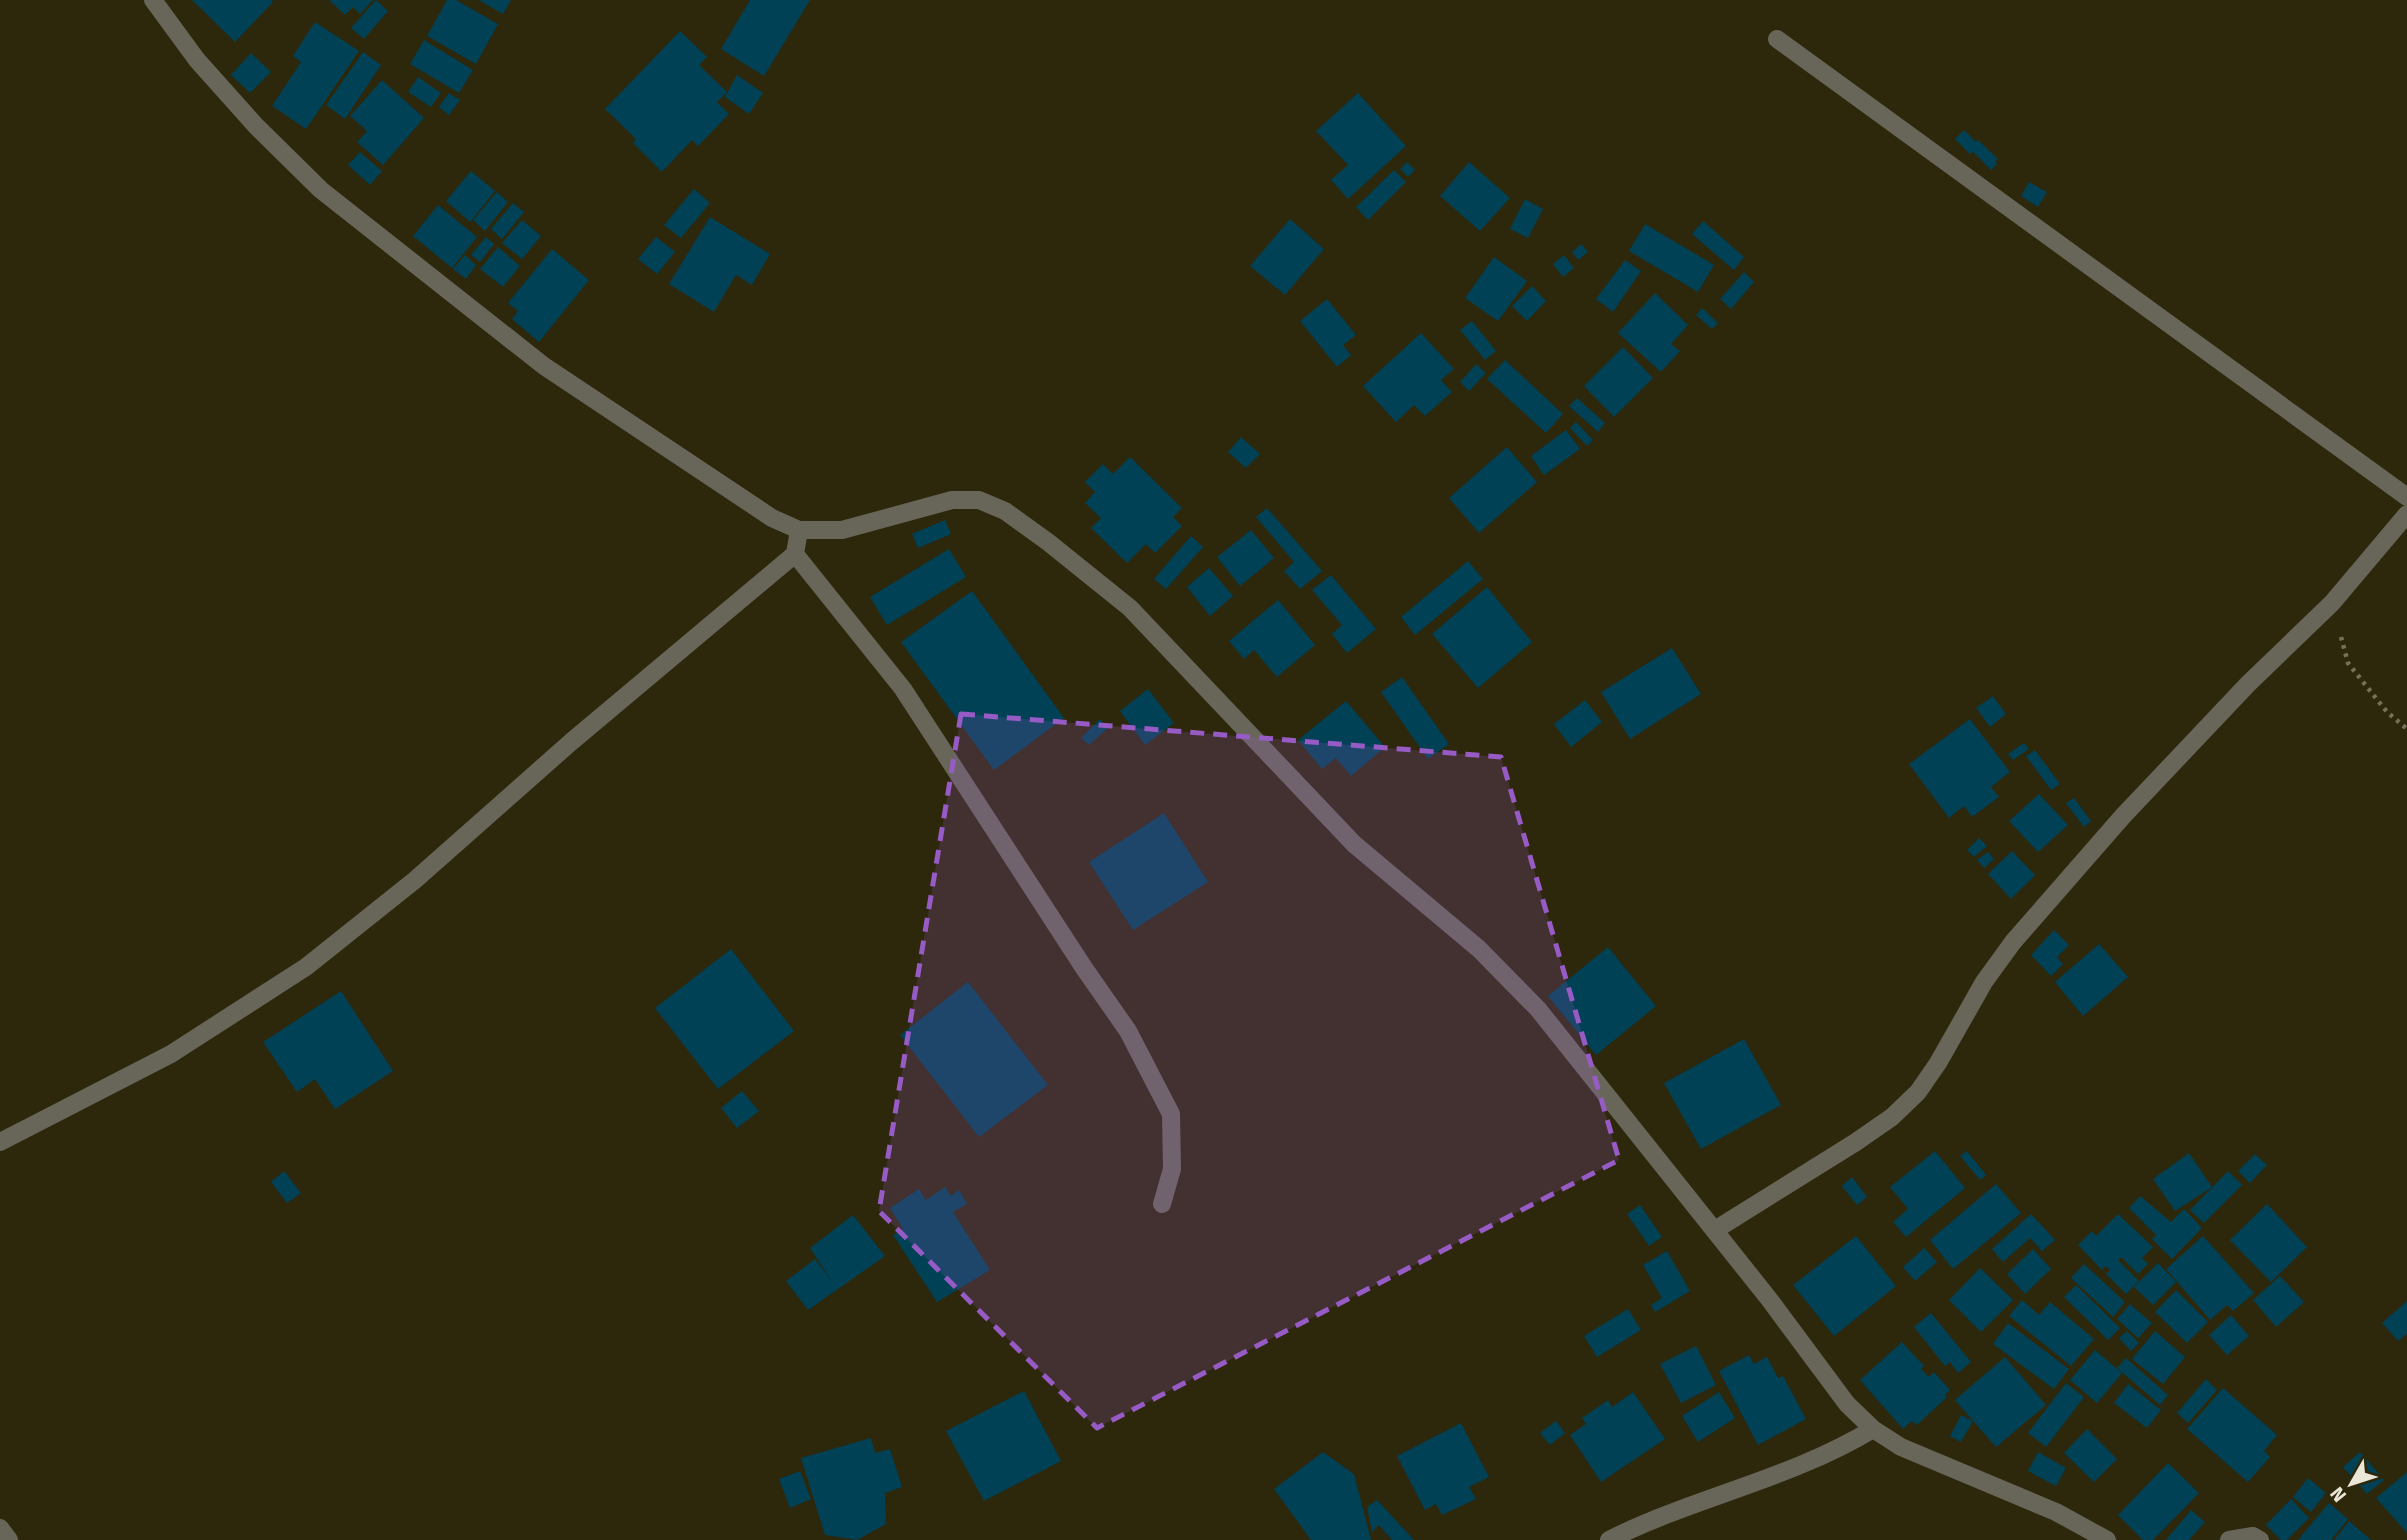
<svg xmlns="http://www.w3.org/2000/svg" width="2407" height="1540" font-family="'Fira Sans',sans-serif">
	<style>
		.building { fill: #014155 }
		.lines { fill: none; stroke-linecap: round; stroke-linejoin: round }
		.path { stroke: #757159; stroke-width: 4.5; stroke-dasharray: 3.5 5; stroke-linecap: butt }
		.minor { stroke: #686659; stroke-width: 18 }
		.marked { fill: #975bc5; fill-opacity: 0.2; stroke: #975bc5; stroke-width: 5; stroke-dasharray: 14 9; stroke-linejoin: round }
	</style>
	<rect width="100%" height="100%" fill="#2d270c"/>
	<!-- building -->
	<path class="building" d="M192 0H271L273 2 235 42Z
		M329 0H373L360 14 353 7 345 15Z
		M376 0 388 11 364 39 351 28Z
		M447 0H456L498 24 476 64 427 36Z
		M479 0H511L503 14Z
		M750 0H810L764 76 721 49Z
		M315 22 359 51 306 129 272 106 301 62 293 56Z
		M680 31 707 57 699 65 727 92 717 102 729 114 698 146 692 140 662 172 633 143 636 139 605 109Z
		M424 40 473 70 459 93 410 64Z
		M363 52 381 65 345 119 326 105Z
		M251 53 271 72 250 93 231 75Z
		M737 75 763 93 749 114 725 97Z
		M418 77 441 93 431 107 408 92Z
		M382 80 424 118 383 165 357 142 367 131 350 116Z
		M449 93 460 100 449 115 439 107Z
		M1358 93 1406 146 1348 199 1331 180 1348 165 1316 131Z
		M1964 130 1976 142 1978 140 1998 159 1995 162 1997 164 1991 170 1973 152 1970 154 1955 139Z
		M360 152 382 171 370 185 348 165Z
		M1407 162 1415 170 1408 177 1400 169Z
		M1469 162 1510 198 1480 231 1440 196Z
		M1394 170 1406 182 1368 220 1356 207Z
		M471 171 495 191 470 222 446 201Z
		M2029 182 2047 192 2038 207 2021 196Z
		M694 189 710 203 681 238 664 225Z
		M497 192 508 202 485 231 473 220Z
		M1525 199 1543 209 1528 238 1510 229Z
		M513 203 524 212 502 239 491 229Z
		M438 205 477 237 452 268 413 236Z
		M710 217 770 254 752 285 736 275 714 312 669 284Z
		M1290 219 1324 249 1285 295 1250 266Z
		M522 220 541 236 522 259 502 243Z
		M1703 221 1744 257 1734 270 1692 234Z
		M1645 224 1714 265 1698 292 1629 251Z
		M486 237 494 244 480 262 471 255Z
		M656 237 675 252 657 274 638 259Z
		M1581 244 1588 252 1578 260 1572 252Z
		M498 247 520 266 503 287 480 269Z
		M552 249 589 280 539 342 512 319 518 311 508 303Z
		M465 255 476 265 466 279 453 269Z
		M1564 255 1574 268 1563 277 1553 264Z
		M1494 257 1527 281 1498 321 1465 298Z
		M1625 260 1641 271 1613 312 1596 299Z
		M1744 272 1754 282 1731 309 1720 299Z
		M1532 286 1546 301 1527 321 1512 306Z
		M1655 293 1688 325 1671 344 1680 351 1661 372 1618 333Z
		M1327 299 1356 335 1343 345 1351 355 1337 367 1300 321Z
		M1702 308 1718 323 1712 329 1696 315Z
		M1472 321 1496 351 1485 360 1460 330Z
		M1421 333 1454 369 1441 380 1452 392 1425 416 1414 405 1396 422 1363 386Z
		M1623 347 1653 378 1614 417 1584 386Z
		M1505 360 1563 414 1546 433 1487 379Z
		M1476 364 1486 373 1469 391 1460 382Z
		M1577 398 1605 423 1598 432 1569 406Z
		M1576 422 1593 440 1587 446 1570 428Z
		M1566 430 1580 449 1544 475 1531 456Z
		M1241 437 1260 454 1246 468 1228 452Z
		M1507 447 1537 482 1479 533 1449 498Z
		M1130 457 1182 508 1173 517 1182 526 1155 553 1146 544 1127 563 1091 528 1101 518 1085 503 1095 492 1085 482 1103 464 1113 474Z
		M1267 508 1322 571 1300 589 1284 571 1294 562 1256 517Z
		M945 520 951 534 918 548 912 534Z
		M1251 530 1274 558 1240 586 1217 557Z
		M1191 536 1203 547 1166 589 1154 579Z
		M949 549 966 577 887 625 870 597Z
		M1468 561 1483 579 1415 635 1401 617Z
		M1209 568 1233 596 1210 616 1187 587Z
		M1331 575 1376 629 1347 653 1332 634 1342 625 1312 590Z
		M1487 587 1532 642 1478 688 1432 634Z
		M972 591 1064 718 994 770 901 642Z
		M1278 600 1315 645 1277 677 1254 650 1244 659 1229 641Z
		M1672 648 1701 694 1630 739 1601 692Z
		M1402 677 1449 744 1428 759 1381 692Z
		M1148 689 1174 723 1145 745 1120 711Z
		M1993 696 2006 714 1990 727 1976 708Z
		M1585 700 1602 722 1571 747 1554 724Z
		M1346 701 1385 747 1351 776 1336 758 1322 769 1298 740Z
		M1100 719 1108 728 1089 745 1081 738Z
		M1970 719 2010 772 1991 787 1999 797 1972 817 1964 806 1949 818 1909 764Z
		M2024 743 2029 749 2013 760 2008 754Z
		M2035 750 2060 784 2051 790 2026 756Z
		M2039 794 2068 825 2038 852 2009 821Z
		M2074 798 2091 821 2084 827 2066 803Z
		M1164 813 1208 882 1133 930 1089 862Z
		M1979 838 1987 846 1974 857 1967 850Z
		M2012 851 2035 875 2011 899 1988 874Z
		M1988 852 1994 859 1984 868 1977 860Z
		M2054 930 2069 945 2057 957 2063 964 2051 976 2031 955Z
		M2099 944 2128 977 2083 1016 2055 982Z
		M1608 947 1656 1006 1596 1055 1548 996Z
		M731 949 794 1031 718 1089 655 1008Z
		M968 982 1048 1085 979 1137 900 1035Z
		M341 991 393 1071 335 1109 315 1079 297 1092 263 1042Z
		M1744 1039 1781 1105 1701 1149 1664 1083Z
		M742 1091 759 1111 737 1128 721 1108Z
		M1935 1151 1965 1188 1906 1237 1893 1222 1908 1209 1890 1187Z
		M1967 1151 1986 1175 1980 1180 1960 1156Z
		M2189 1153 2212 1187 2175 1211 2153 1179Z
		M2255 1154 2267 1165 2250 1183 2238 1171Z
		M284 1171 301 1193 287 1203 271 1182Z
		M2228 1171 2242 1185 2204 1223 2190 1210Z
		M1852 1177 1867 1197 1857 1205 1842 1186Z
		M1996 1184 2021 1213 1953 1269 1930 1240Z
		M945 1187 951 1196 959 1190 967 1204 953 1212 990 1270 937 1302 893 1235 903 1229 890 1208 919 1189 926 1200Z
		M2140 1196 2171 1222 2184 1209 2202 1228 2172 1259 2152 1239 2156 1235 2129 1208Z
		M2267 1204 2307 1247 2271 1282 2230 1240Z
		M1640 1205 1662 1237 1649 1246 1627 1214Z
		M2031 1214 2055 1240 2042 1251 2030 1238 2003 1262 1992 1249Z
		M2118 1214 2153 1247 2142 1258 2148 1264 2138 1274 2121 1257 2118 1260 2139 1281 2126 1294 2106 1274 2110 1270 2106 1266 2102 1270 2078 1245 2092 1231 2096 1236Z
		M853 1215 885 1256 808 1310 786 1281 815 1259 832 1281 810 1248Z
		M1856 1236 1896 1286 1834 1336 1793 1285Z
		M2203 1236 2254 1293 2233 1311 2227 1305 2210 1320 2166 1269Z
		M1924 1248 1937 1262 1915 1281 1903 1267Z
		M2033 1249 2051 1269 2025 1294 2007 1274Z
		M1667 1251 1690 1291 1655 1312 1651 1305 1662 1298 1643 1265Z
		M2158 1263 2176 1282 2153 1305 2134 1287Z
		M2084 1264 2125 1302 2113 1317 2071 1278Z
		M1980 1268 2013 1300 1981 1332 1949 1300Z
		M2280 1276 2304 1302 2276 1327 2253 1300Z
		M2076 1285 2120 1328 2108 1340 2064 1297Z
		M2176 1290 2208 1322 2187 1343 2155 1312Z
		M2022 1300 2039 1315 2050 1302 2094 1339 2071 1366 2009 1316Z
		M2407 1301V1334L2398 1341 2382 1323Z
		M2130 1304 2152 1323 2138 1338 2117 1319Z
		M1628 1309 1641 1330 1597 1357 1584 1336Z
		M1931 1313 1971 1362 1958 1373 1950 1362 1945 1366 1914 1327Z
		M2231 1315 2249 1336 2227 1355 2209 1335Z
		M2008 1323 2069 1369 2054 1389 1993 1344Z
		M2127 1331 2139 1343 2131 1351 2119 1338Z
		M2155 1331 2185 1357 2163 1384 2132 1359Z
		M1902 1342 1924 1366 1921 1369 1929 1377 1934 1372 1950 1390 1945 1395 1947 1397 1917 1425 1912 1421 1903 1429 1860 1380Z
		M1696 1346 1716 1385 1681 1403 1660 1364Z
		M2095 1350 2122 1373 2097 1403 2070 1380Z
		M1749 1355 1754 1364 1767 1357 1778 1378 1783 1376 1806 1419 1758 1445 1719 1371Z
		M2005 1357 2046 1405 1996 1447 1955 1400Z
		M2126 1358 2168 1395 2160 1405 2117 1368Z
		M2206 1379 2217 1390 2188 1423 2177 1413Z
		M2066 1383 2084 1397 2046 1447 2028 1433Z
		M2128 1384 2161 1410 2147 1428 2114 1403Z
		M2223 1388 2277 1435 2264 1451 2270 1457 2248 1482 2187 1429Z
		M1024 1391 1061 1461 984 1501 946 1431Z
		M1633 1392 1665 1439 1601 1482 1570 1435 1586 1424 1582 1418 1608 1400 1612 1407Z
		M1719 1392 1735 1418 1698 1442 1682 1416Z
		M1961 1415 1973 1421 1961 1442 1950 1436Z
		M1556 1421 1565 1433 1550 1445 1540 1433Z
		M1461 1423 1489 1477 1469 1487 1476 1499 1442 1515 1436 1504 1425 1510 1397 1456Z
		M2087 1429 2117 1459 2094 1482 2064 1453Z
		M871 1438 875 1453 890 1449 902 1487 885 1493 886 1524 857 1540 825 1535 801 1458Z
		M1323 1452 1354 1474 1371 1540H1311L1274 1489Z
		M2038 1452 2066 1468 2056 1486 2028 1471Z
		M2360 1452 2384 1480 2367 1494 2343 1467Z
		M2168 1463 2199 1493 2153 1540H2143L2118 1515Z
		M800 1471 811 1499 790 1508 779 1479Z
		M2407 1472V1533L2376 1498Z
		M2308 1478 2326 1493 2311 1512 2293 1497Z
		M2291 1499 2309 1518 2287 1540H2281L2266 1525Z
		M1377 1500 1414 1540H1392L1379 1525 1372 1532 1367 1507Z
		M2329 1503 2348 1519 2331 1540H2298Z
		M2191 1510 2205 1522 2189 1540H2166Z
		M2349 1521 2371 1540H2334Z"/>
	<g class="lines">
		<!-- path -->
		<path class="path" d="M2341 637 2348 663 2387 712 2407 729"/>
		<!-- minor -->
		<path class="minor" d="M153 0 197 60 256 126 321 190 544 366 772 518 799 530H842L952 500H979L1005 511 1048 542 1130 608 1354 844 1479 949 1538 1009 1769 1299 1847 1404 1873 1429 1901 1447 2056 1512 2107 1540
			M1777 39 2407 497
			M795 554 903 689 1084 968 1128 1031 1171 1114 1172 1169 1162 1204
			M0 1142 171 1054 306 967 415 880 571 742 795 554 799 530
			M1715 1230 1856 1142 1892 1117 1918 1092 1938 1063 1984 982 2013 942 2123 816 2248 684 2332 603 2407 514
			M0 1528 9 1540
			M1609 1540C1694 1497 1791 1479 1873 1429
			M2229 1540 2253 1536 2260 1540"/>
	</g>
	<!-- marked area -->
	<path class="marked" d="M961 714 1501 757 1619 1160 1097 1428 879 1211Z"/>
	<!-- north arrow -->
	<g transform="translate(2351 1484) rotate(231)" stroke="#2d270c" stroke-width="5" paint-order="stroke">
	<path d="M0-5L12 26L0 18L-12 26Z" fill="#eae7d6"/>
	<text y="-10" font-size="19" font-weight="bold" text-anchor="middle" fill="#eae7d6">N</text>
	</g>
</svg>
